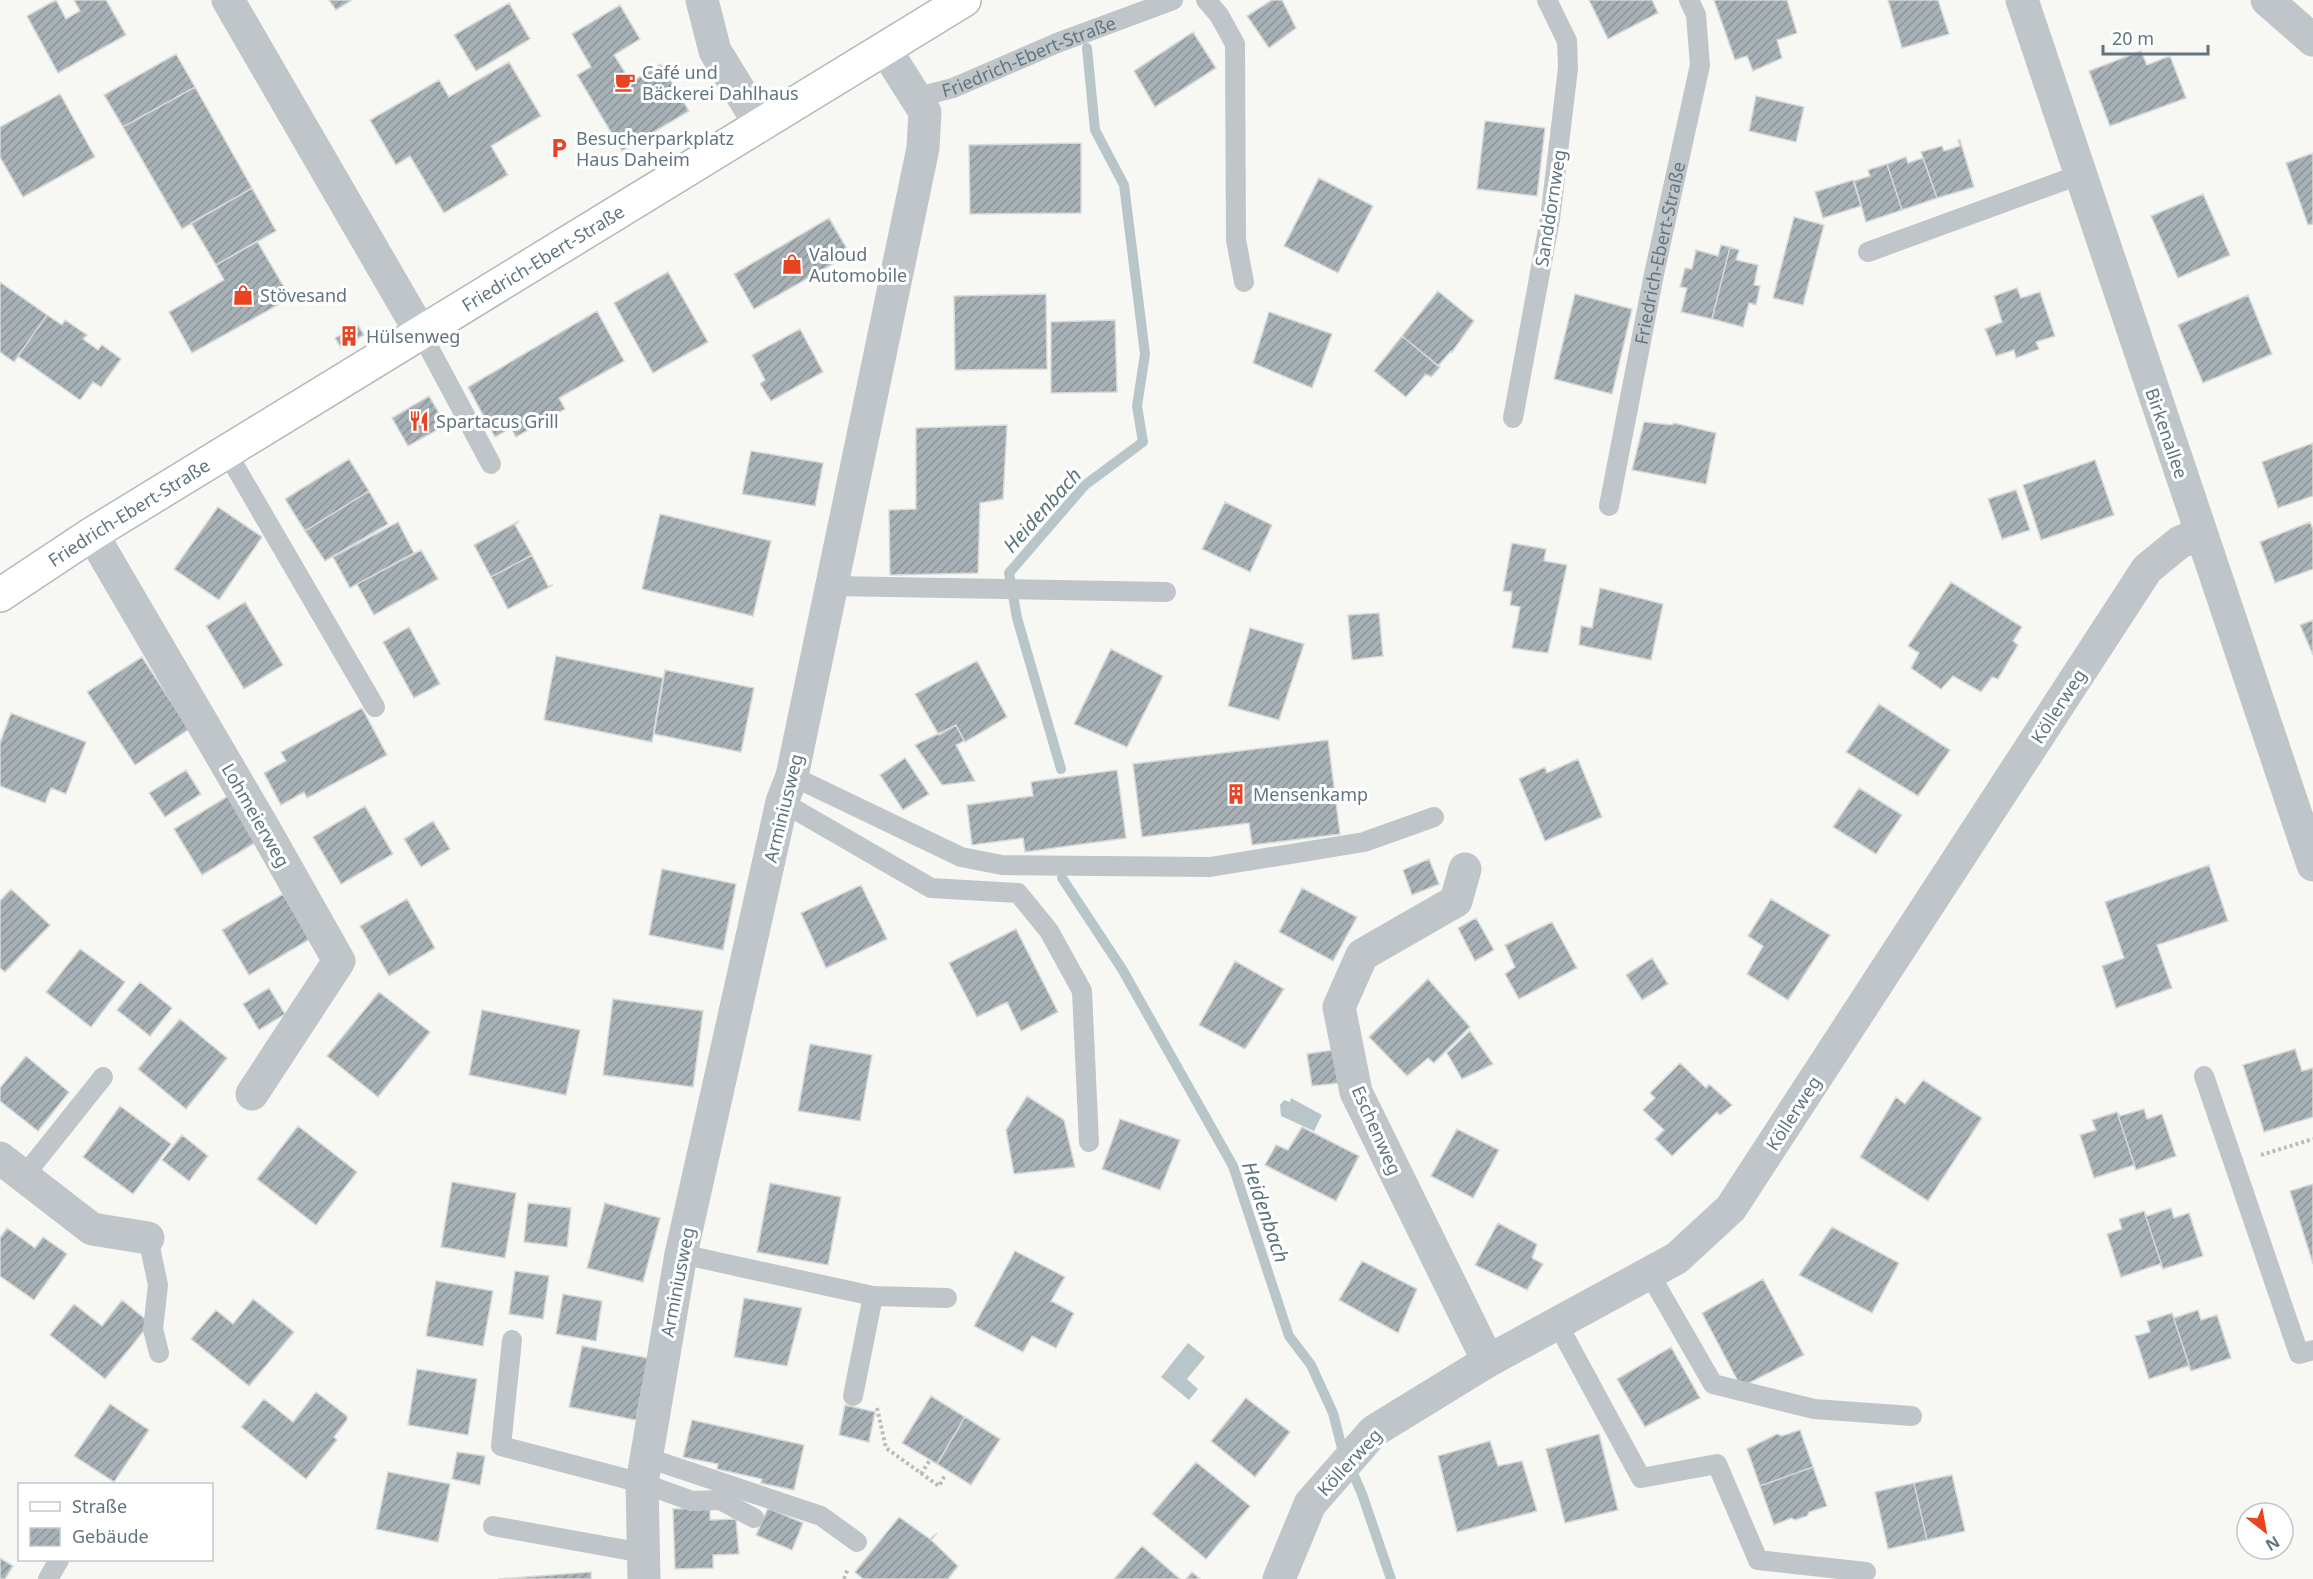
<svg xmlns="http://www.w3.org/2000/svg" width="2313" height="1579" font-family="'Noto Sans',sans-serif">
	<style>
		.water { fill: #b8c6ca }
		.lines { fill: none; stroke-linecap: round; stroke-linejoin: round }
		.stream { stroke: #b8c6ca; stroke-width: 10 }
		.building { fill: url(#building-hatch); stroke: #d9d9d7; stroke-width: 1.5 }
		.secondary-casing { stroke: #b2b9bd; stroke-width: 36 }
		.path { stroke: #b8bcbf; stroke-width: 4; stroke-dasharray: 3 3; stroke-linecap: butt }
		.service { stroke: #c0c5c9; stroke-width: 20 }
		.minor { stroke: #c0c5c9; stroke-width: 33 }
		.secondary { stroke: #fff; stroke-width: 33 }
		.labels { text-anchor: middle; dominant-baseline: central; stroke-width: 6; stroke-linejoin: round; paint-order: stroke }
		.street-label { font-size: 18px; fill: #617580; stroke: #fff }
		.poi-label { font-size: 18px; fill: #617580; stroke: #fff; text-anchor: start }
		.water-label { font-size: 20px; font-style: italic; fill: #5c757c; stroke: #fff }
	</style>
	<defs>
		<pattern id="building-hatch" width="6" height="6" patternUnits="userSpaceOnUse" patternTransform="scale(1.5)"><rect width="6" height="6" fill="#a7b1b6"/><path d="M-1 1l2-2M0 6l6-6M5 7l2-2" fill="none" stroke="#8b9599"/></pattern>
	</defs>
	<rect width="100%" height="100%" fill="#f7f7f4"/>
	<!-- water -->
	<path class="water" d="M1291 1098 1322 1115 1314 1131 1281 1116 1280 1105 1284 1100 1290 1102Z
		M1188 1343 1205 1357 1187 1379 1198 1389 1189 1400 1161 1377Z"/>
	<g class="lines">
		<!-- stream -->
		<path class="stream" d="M1061 769 1017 618 1009 573 1085 485 1143 442 1137 406 1145 354 1124 185 1095 130 1087 48
			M1062 878 1122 969 1233 1166 1289 1336 1311 1365 1333 1413 1342 1448 1362 1494 1391 1579"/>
	</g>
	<!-- building -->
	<path class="building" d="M56 0 66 19 80 11 74 0H106L126 35 58 73 27 16Z
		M329 0H352L336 10Z
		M1272 0H1282L1296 28 1269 48 1247 16Z
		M1589 0H1652L1658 13 1608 39Z
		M1714 0H1787L1797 33 1777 40 1782 58 1753 71 1747 56 1735 60Z
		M1888 0H1938L1949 34 1902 48Z
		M509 3 530 39 476 71 454 35Z
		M620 5 640 39 614 55 631 82 661 64 689 111 622 151 577 75 591 67 572 34Z
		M1193 32 1216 68 1155 107 1134 71Z
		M2141 51 2147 65 2170 56 2186 98 2110 126 2089 71Z
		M176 54 195 87 123 127 104 95Z
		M509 62 541 116 491 146 508 175 444 213 410 156 396 165 370 120 439 80 449 97Z
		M195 87 252 188 182 229 123 127Z
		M60 94 95 157 23 197 0 157V127Z
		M1756 96 1804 107 1796 142 1749 131Z
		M1485 121 1545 128 1537 196 1477 189Z
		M1958 140H1960L1974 187 1937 198 1921 152 1942 146 1944 151 1960 146Z
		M1081 143V213L970 214 969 145Z
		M2313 153V224L2308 225 2286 163Z
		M1906 157 1908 163 1923 158 1937 198 1902 210 1887 164Z
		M1887 164 1902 210 1866 222 1854 181 1870 176 1868 170Z
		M1319 178 1373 206 1338 273 1284 246Z
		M1853 180 1861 206 1823 218 1815 192Z
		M252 188 276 231 216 265 191 223Z
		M2203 194 2230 255 2178 278 2151 216Z
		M1794 217 1824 225 1803 305 1773 298Z
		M829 218 850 254 754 309 734 274Z
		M257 241 284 287 286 292 283 302 192 353 169 312 224 280 216 265Z
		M1721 245 1730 247 1712 319 1681 312 1687 288 1680 287 1685 268 1692 269 1696 250 1718 256Z
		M1730 247 1739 250 1736 260 1758 265 1754 285 1760 286 1756 305 1749 303 1743 327 1712 319Z
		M668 272 708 342 653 373 614 303Z
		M0 282 47 315 14 362 0 352Z
		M2017 288 2021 298 2040 292 2055 336 2036 342 2039 349 2016 358 2014 350 1996 356 1985 329 2002 322 1994 296Z
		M1438 291 1474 321 1452 352 1451 351 1438 366 1402 336Z
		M1046 294 1047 369 955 370 954 296Z
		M1575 294 1632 309 1612 394 1554 379Z
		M2248 295 2272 354 2203 383 2178 325Z
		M597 311 624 361 559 398 565 409 516 437 511 428 495 437 468 387Z
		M1269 312 1332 334 1312 388 1253 363Z
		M47 315 62 325 65 320 87 335 83 339 98 350 102 345 121 359 101 387 93 382 80 400 18 356Z
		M1115 320 1117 392 1051 393V322Z
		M358 325 364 335 341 348 335 338Z
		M800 329 823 372 771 401 760 384 765 380 752 355Z
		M1402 336 1440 367 1431 377 1426 374 1406 397 1374 371Z
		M429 396 446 425 408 446 392 418Z
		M1644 422 1672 425 1674 423 1716 433 1706 484 1632 470Z
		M1007 425 1003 499 980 503 978 573 890 575 889 510 916 509V428Z
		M2313 443V496L2278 508 2262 462Z
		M751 451 823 463 815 506 742 494Z
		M349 459 369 491 305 531 285 499Z
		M2095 460 2114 515 2041 540 2023 485Z
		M2016 490 2030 530 2002 539 1988 499Z
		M369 491 388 524 325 561 305 531Z
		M1225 502 1272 525 1250 572 1202 549Z
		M218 507 262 537 219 600 174 569Z
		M660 514 771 541 753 616 642 589Z
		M519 521 515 525 532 555 491 577 474 545Z
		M398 522 414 553 350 588 333 557Z
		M2310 522 2313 529V569L2275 583 2260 542Z
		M1512 543 1546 549 1544 561 1567 565 1548 653 1512 648 1520 607 1510 605 1512 592 1503 591Z
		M421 550 438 579 374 615 357 584Z
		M532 555 548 586 553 585 508 609 491 577Z
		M1951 582 2022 627 2013 641 2018 645 1998 679 1992 677 1981 692 1953 676 1941 689 1911 668 1919 653 1908 646Z
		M1600 588 1663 604 1651 660 1579 645 1581 626 1592 628Z
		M245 602 283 665 244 689 206 626Z
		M1379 613 1383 656 1352 660 1348 615Z
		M2313 620V655L2300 625Z
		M409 627 440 684 414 698 383 642Z
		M1250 628 1304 644 1279 720 1228 706Z
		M1111 649 1163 676 1127 747 1074 724Z
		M556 656 663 678 652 742 544 720Z
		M142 657 189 729 135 765 87 692Z
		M977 661 1007 717 965 742 956 725 939 735 915 694Z
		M665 670 754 688 741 752 654 734Z
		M1879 704 1950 750 1918 796 1846 752Z
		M362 708 387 755 307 798 304 792 281 805 264 773 286 761 281 752Z
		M11 713 86 742 66 794 51 788 45 803 0 786V743Z
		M956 725 964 741 956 745 975 781 942 785 915 745Z
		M1328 740 1340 834 1252 845 1249 823 1142 837 1133 764Z
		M905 758 929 794 903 810 880 775Z
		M1578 759 1602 817 1545 841 1519 779 1545 767 1547 773Z
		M186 770 201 794 165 817 149 793Z
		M1117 770 1126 838 1025 852 1023 838 972 845 967 805 1033 796 1031 782Z
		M1859 788 1902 815 1876 854 1833 827Z
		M228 796 256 842 202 875 174 829Z
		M365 806 393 854 341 884 313 837Z
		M433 821 450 849 421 867 404 839Z
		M1429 859 1439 884 1412 895 1403 870Z
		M2209 865 2228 921 2157 945 2172 988 2116 1008 2102 966 2124 958 2105 902Z
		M662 869 736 884 723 950 649 935Z
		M861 885 887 939 826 968 801 913Z
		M1302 888 1357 917 1333 961 1279 932Z
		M11 889 50 925 5 972 0 968V901Z
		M283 894 310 939 249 975 222 930Z
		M407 899 435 948 389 976 360 926Z
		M1771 899 1830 935 1788 1000 1747 974 1763 946 1748 936Z
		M1476 918 1494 950 1475 961 1458 928Z
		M1552 922 1577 968 1519 999 1505 974 1515 967 1505 945Z
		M1016 929 1058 1012 1021 1031 1007 1002 977 1017 949 963Z
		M80 949 125 982 91 1027 46 992Z
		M1652 958 1668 984 1642 1000 1626 975Z
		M1235 961 1284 989 1245 1049 1199 1025Z
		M1428 979 1470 1027 1434 1063 1428 1058 1407 1076 1369 1037Z
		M140 982 172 1008 150 1036 117 1010Z
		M269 988 285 1014 259 1030 243 1004Z
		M379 992 430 1032 378 1097 327 1056Z
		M613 999 703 1011 693 1087 603 1075Z
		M482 1010 580 1030 566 1095 469 1075Z
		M180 1019 227 1058 186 1109 138 1069Z
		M1470 1031 1493 1064 1462 1079 1447 1053Z
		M810 1044 872 1055 860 1121 798 1111Z
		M2295 1049 2302 1071 2313 1068V1117L2264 1132 2243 1065Z
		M1333 1050 1338 1083 1312 1086 1307 1054Z
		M26 1056 69 1092 38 1131 0 1101V1088Z
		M1680 1063 1706 1088 1709 1084 1732 1105 1720 1115 1717 1112 1672 1156 1655 1139 1664 1130 1643 1110 1655 1098 1650 1093Z
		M1923 1080 1982 1118 1928 1201 1860 1157 1896 1097 1905 1104Z
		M1027 1096 1064 1120 1075 1167 1014 1174 1006 1130Z
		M120 1106 171 1144 133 1194 83 1157Z
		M2144 1109 2147 1119 2162 1114 2176 1156 2136 1170 2117 1112 2120 1116Z
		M2117 1112 2136 1170 2134 1165 2094 1178 2080 1135 2096 1130 2092 1120Z
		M1120 1119 1180 1140 1160 1190 1102 1169Z
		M298 1126 357 1172 316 1225 257 1179Z
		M1302 1127 1359 1156 1336 1201 1265 1165 1276 1145 1288 1150Z
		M1457 1129 1499 1150 1473 1198 1431 1176Z
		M182 1135 208 1156 189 1181 162 1160Z
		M452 1182 516 1193 505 1258 441 1247Z
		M770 1183 841 1197 828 1265 757 1252Z
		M2313 1184V1264L2290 1191Z
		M528 1203 571 1208 567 1247 524 1242Z
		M605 1203 660 1218 643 1282 587 1268Z
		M2171 1208 2174 1218 2189 1213 2203 1256 2163 1269 2144 1211 2147 1216Z
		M2144 1211 2163 1269 2160 1264 2121 1277 2107 1234 2122 1229 2119 1219Z
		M1498 1223 1537 1244 1532 1258 1543 1264 1527 1290 1475 1265Z
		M1832 1227 1899 1263 1872 1313 1799 1275Z
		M7 1228 35 1248 43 1237 67 1254 34 1300 0 1276V1238Z
		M1015 1251 1065 1277 1051 1301 1074 1313 1056 1348 1032 1336 1023 1352 974 1326Z
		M1362 1261 1417 1289 1398 1333 1339 1300Z
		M515 1271 549 1276 543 1319 509 1314Z
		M1763 1279 1804 1355 1741 1387 1702 1313Z
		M436 1281 493 1291 483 1346 426 1336Z
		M563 1294 602 1301 596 1341 556 1334Z
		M744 1298 802 1308 787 1366 734 1357Z
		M253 1299 294 1332 249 1386 191 1339 216 1310 233 1324Z
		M122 1300 150 1323 105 1379 50 1335 74 1304 102 1326Z
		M2198 1310 2201 1320 2217 1315 2231 1358 2191 1371 2172 1313 2174 1318Z
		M2172 1313 2191 1371 2188 1366 2149 1379 2135 1336 2150 1332 2147 1321Z
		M582 1346 648 1358 636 1420 569 1407Z
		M1671 1347 1700 1398 1645 1427 1617 1379Z
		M417 1369 477 1379 468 1435 408 1425Z
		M316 1392 347 1416V1420L334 1437 337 1440 306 1479 241 1427 264 1399 293 1422Z
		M931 1396 965 1417 937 1464 902 1443Z
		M1246 1398 1290 1432 1255 1477 1211 1441Z
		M110 1404 149 1430 114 1482 74 1456Z
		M845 1405 875 1412 869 1442 839 1435Z
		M965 1417 1000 1439 971 1485 937 1464Z
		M692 1420 804 1445 794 1490 761 1483 762 1479 717 1469 718 1464 683 1457Z
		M1800 1430 1813 1467 1760 1486 1747 1449 1777 1434 1782 1436Z
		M1599 1434 1618 1510 1565 1523 1546 1449Z
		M1490 1441 1498 1466 1522 1461 1537 1511 1457 1532 1438 1456Z
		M457 1452 485 1456 480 1485 452 1479Z
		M1196 1462 1250 1506 1206 1559 1152 1514Z
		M1813 1467 1827 1506 1809 1512 1807 1516 1795 1520 1791 1518 1774 1525 1760 1486Z
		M388 1472 450 1484 438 1542 376 1529Z
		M1952 1475 1965 1531 1927 1540 1914 1483Z
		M1914 1483 1927 1540 1888 1549 1875 1492Z
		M710 1508V1520L736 1519 739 1554 713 1555V1568L675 1569 673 1509Z
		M768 1508 803 1523 792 1550 756 1535Z
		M899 1517 930 1539 937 1533 931 1540 958 1566 948 1579H863L855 1572Z
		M1142 1546 1180 1579H1114Z
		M0 1558 13 1566 5 1579H0Z
		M591 1572V1579H498Z
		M1192 1572 1200 1579H1186Z"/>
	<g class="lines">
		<!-- secondary casing -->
		<g class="secondary-casing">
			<g id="secondary">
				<path id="s3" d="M0 595 92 534 964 0"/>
			</g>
		</g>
		<!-- path -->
		<path class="path" d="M2261 1155 2313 1139
			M877 1408 886 1448 939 1486 945 1475
			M921 1474 930 1460
			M844 1579 848 1568"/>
		<!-- service -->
		<g class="service">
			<path d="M1206 0 1219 15 1235 44 1236 240 1244 282"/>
			<path id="s1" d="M918 97 953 88 1057 43 1173 0"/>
			<path d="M1868 252 2079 175"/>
			<path d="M421 333 491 464"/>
			<path d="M1513 418 1550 219 1568 68 1567 41 1547 0"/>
			<path d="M226 451 375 707"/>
			<path id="s2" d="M1609 506 1654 274 1700 65 1696 15 1689 0"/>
			<path d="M832 586 1166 592"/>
			<path d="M792 776 961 857 1002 865 1210 867 1364 842 1434 817"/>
			<path d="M782 802 931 888 1018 893 1049 931 1082 991 1089 1142"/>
			<path d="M2204 1076 2299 1354 2313 1350"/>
			<path d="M24 1176 103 1077"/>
			<path d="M148 1238 158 1285 153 1329 159 1353"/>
			<path d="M681 1254 873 1296 947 1298"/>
			<path d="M1649 1273 1713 1384 1814 1409 1912 1416"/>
			<path d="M1557 1323 1641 1478 1717 1464 1758 1560 1866 1572"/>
			<path d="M512 1340 501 1446 642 1483 692 1501 720 1500 754 1518"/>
			<path d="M853 1396 873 1296"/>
			<path d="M646 1460 660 1462 821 1516 857 1542"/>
			<path d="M493 1526 643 1553"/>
			<path d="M48 1579 59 1560"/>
		</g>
		<!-- minor -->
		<path class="minor" d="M228 0 421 333
			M702 0 715 51 761 126
			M2022 0 2313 865
			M2267 0 2313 40
			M92 534 265 830 339 961 252 1094
			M1465 869 1456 901 1362 955 1339 1007 1356 1092 1488 1361
			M0 1158 92 1229 148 1238
			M644 1579 642 1483 681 1254 782 802 792 776 923 148 925 112 885 49
			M1279 1579 1310 1504 1374 1431 1488 1361 1677 1258 1731 1208 2147 569 2180 542 2201 534"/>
		<!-- secondary -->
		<use href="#secondary" class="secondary"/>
	</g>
	<!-- icons -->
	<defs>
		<g id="cafe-bare" transform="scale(1.62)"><path d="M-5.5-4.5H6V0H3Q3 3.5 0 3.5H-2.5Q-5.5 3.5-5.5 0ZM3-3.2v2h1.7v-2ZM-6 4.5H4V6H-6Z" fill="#ea4321" stroke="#fff" stroke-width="2.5" paint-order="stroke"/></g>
		<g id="parking-bare" transform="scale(1.62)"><path d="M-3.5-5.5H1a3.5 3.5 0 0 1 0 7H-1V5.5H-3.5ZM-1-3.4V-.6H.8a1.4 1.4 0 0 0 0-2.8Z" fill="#ea4321" stroke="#fff" stroke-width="2.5" paint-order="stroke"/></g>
		<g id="shop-bare" transform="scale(1.62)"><path d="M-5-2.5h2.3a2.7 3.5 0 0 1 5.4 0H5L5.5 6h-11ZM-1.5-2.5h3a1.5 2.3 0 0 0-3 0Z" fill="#ea4321" stroke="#fff" stroke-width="2.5" paint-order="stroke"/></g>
		<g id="building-bare" transform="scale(1.62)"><path d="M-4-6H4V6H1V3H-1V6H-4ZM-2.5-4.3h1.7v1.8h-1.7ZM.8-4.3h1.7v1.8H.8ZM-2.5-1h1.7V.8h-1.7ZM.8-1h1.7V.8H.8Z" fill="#ea4321" stroke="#fff" stroke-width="2.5" paint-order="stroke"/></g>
		<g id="restaurant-bare" transform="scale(1.62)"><path d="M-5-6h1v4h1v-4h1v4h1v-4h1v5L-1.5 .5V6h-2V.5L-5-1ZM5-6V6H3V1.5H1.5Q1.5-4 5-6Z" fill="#ea4321" stroke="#fff" stroke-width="2.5" paint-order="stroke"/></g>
	</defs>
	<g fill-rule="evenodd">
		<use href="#cafe-bare" x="625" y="82"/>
		<use href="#parking-bare" x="559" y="148"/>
		<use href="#shop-bare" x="792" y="264"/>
		<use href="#shop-bare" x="243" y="295"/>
		<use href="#building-bare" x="349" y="336"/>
		<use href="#restaurant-bare" x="419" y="421"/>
		<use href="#building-bare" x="1236" y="794"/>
	</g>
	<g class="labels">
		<!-- street labels -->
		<g class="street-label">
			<text stroke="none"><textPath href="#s1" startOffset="118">Friedrich-Ebert-Straße</textPath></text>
			<text transform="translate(1550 208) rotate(-81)">Sanddornweg</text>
			<text stroke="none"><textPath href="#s2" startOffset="258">Friedrich-Ebert-Straße</textPath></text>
			<text stroke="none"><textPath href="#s3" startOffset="639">Friedrich-Ebert-Straße</textPath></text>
			<text transform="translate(2167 433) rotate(71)">Birkenallee</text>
			<text stroke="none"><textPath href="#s3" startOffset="153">Friedrich-Ebert-Straße</textPath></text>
			<text transform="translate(2058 706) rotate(-57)">Köllerweg</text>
			<text transform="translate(783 808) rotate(-76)">Arminiusweg</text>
			<text transform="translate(256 815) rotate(60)">Lohmeierweg</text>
			<text transform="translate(1793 1113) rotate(-57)">Köllerweg</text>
			<text transform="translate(1377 1130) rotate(66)">Eschenweg</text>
			<text transform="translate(677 1282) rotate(-79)">Arminiusweg</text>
			<text transform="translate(1349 1462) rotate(-47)">Köllerweg</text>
		</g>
		<!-- poi labels -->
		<g class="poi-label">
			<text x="642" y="72">Café und<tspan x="642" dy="21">Bäckerei Dahlhaus</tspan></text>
			<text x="576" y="138">Besucherparkplatz<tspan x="576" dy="21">Haus Daheim</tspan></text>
			<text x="809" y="254">Valoud<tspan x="809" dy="21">Automobile</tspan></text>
			<text x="260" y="295">Stövesand</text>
			<text x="366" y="336">Hülsenweg</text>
			<text x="436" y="421">Spartacus Grill</text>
			<text x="1253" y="794">Mensenkamp</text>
		</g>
		<!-- water labels -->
		<g class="water-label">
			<text transform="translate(1042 510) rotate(-48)">Heidenbach</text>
			<text transform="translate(1266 1212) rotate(71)">Heidenbach</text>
		</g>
	</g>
	<!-- legend -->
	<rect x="18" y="1483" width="195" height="78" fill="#ffffff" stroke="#c0c8cc" stroke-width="1.5"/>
	<rect x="30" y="1502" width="30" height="9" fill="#ffffff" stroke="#c0c8cc" stroke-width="1.5"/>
	<text x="72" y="1513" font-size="18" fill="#617580">Straße</text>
	<rect x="30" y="1528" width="30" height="18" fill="url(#building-hatch)" stroke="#c0c8cc" stroke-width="1.5"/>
	<text x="72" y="1543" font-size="18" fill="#617580">Gebäude</text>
	<!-- north arrow -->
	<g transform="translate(2265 1531) rotate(149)"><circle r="28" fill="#ffffff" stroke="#c0c8cc" stroke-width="1.5"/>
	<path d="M0-4.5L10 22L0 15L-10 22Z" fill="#ea4321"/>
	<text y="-9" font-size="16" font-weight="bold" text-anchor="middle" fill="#617580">N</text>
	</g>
	<!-- scale -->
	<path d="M2103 45v9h105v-9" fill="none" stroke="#617580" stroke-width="3"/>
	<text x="2112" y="45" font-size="18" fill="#617580" stroke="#ffffff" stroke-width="4.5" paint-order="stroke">20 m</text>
</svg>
